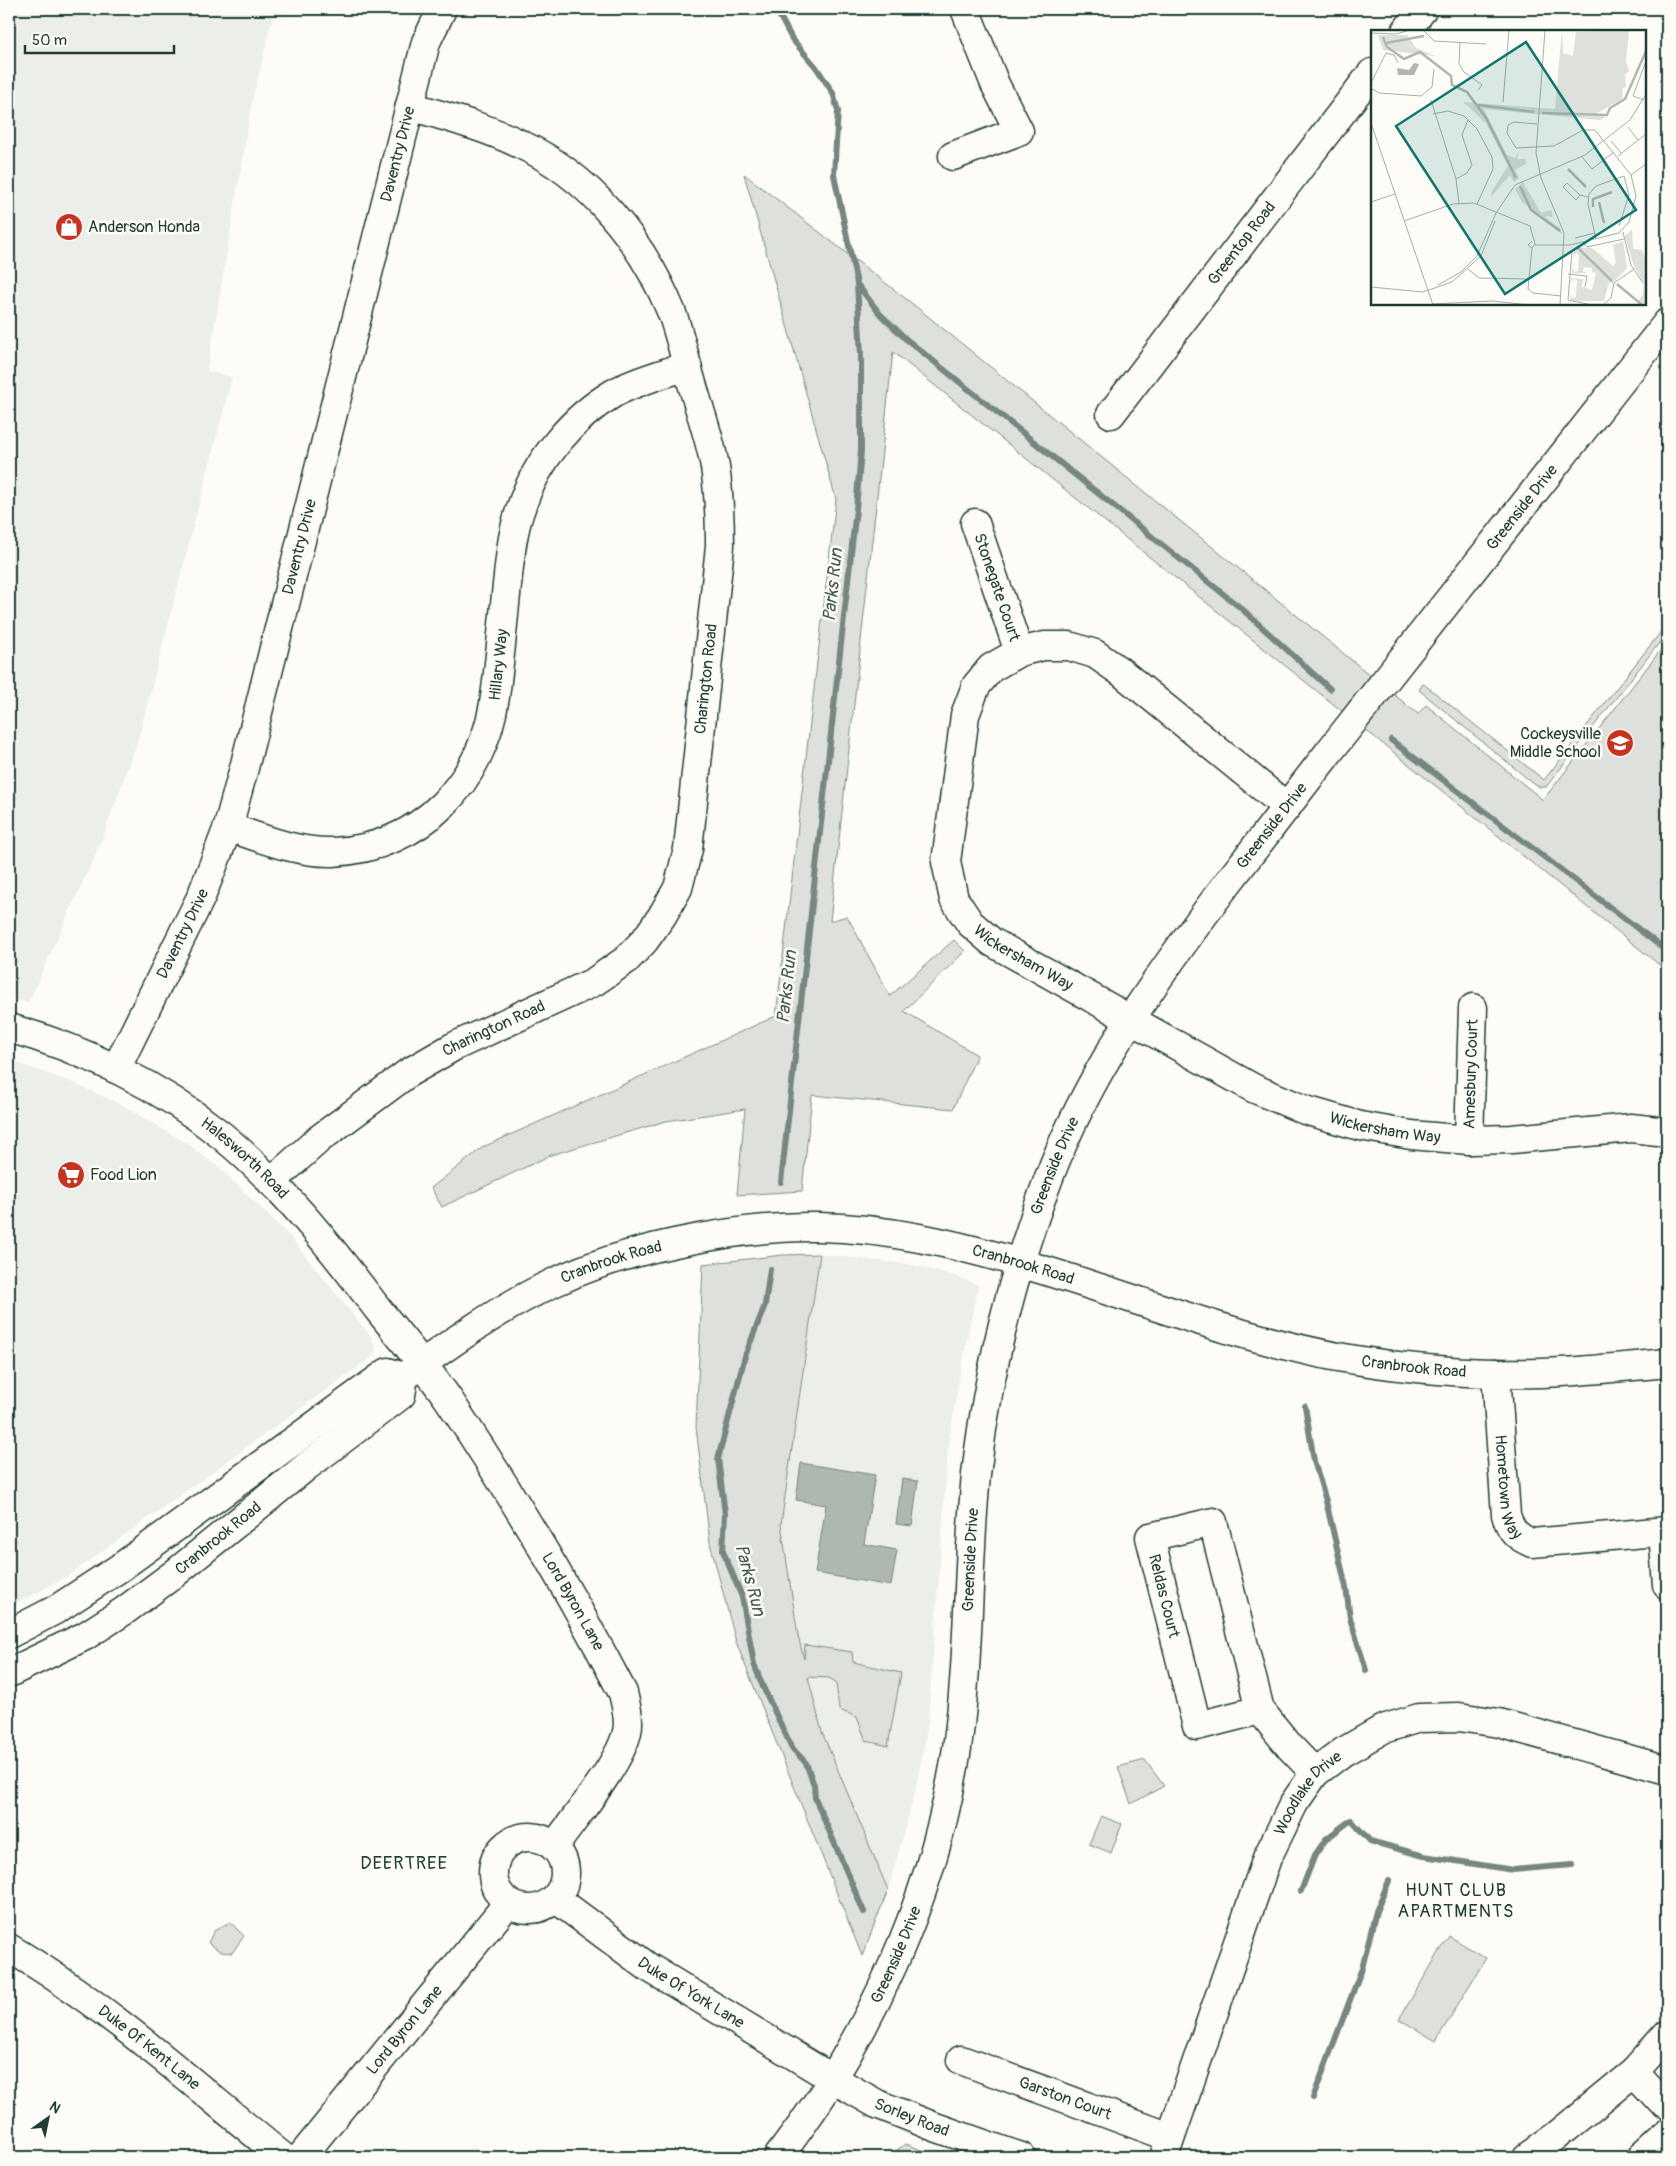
<svg xmlns="http://www.w3.org/2000/svg" width="1676" height="2166" font-family="Pangolin,sans-serif">
	<style>
		.built { fill: #eceee9 }
		.green { fill: #dde0db; stroke: #7e8e88 }
		.water { fill: #aeb8b1; stroke: #75877f }
		.lines { fill: none; stroke-linecap: round; stroke-linejoin: round }
		.stream { stroke: #75877f; stroke-width: 6 }
		.minor-casing { stroke: #1f3d34; stroke-width: 31 }
		.minor { stroke: #fdfcf7; stroke-width: 28 }
		.labels { text-anchor: middle; dominant-baseline: central; stroke-width: 5; stroke-linejoin: round; paint-order: stroke }
		.street-label { font-size: 16px; fill: #1f3d34; stroke: #fdfcf7 }
		.poi-label { font-size: 16px; fill: #1f3d34; stroke: #fdfcf7; text-anchor: start }
		.water-label { font-size: 18px; font-style: italic; fill: #435c53; stroke: #fdfcf7 }
		.neighbourhood-label { font-size: 18px; letter-spacing: 1px; fill: #1f3d34; stroke: #fdfcf7 }
		.inset-river { fill: none; stroke: #aeb8b1; stroke-width: 2.5 }
		.inset-road { fill: none; stroke: #a4b0a9; stroke-width: 1 }
		.view { fill: #0f766e; fill-opacity: 0.15; stroke: #0f766e; stroke-width: 2.5 }
		.inset-edge { fill: none; stroke: #1f3d34; stroke-width: 2.5 }
	</style>
	<rect width="100%" height="100%" fill="#fdfcf7"/>
	<filter id="ink" filterUnits="userSpaceOnUse"><feTurbulence type="fractalNoise" baseFrequency=".02" numOctaves="2"/><feDisplacementMap in="SourceGraphic" scale="10" xChannelSelector="R" yChannelSelector="G"/><feConvolveMatrix kernelMatrix="1 2 1 2 8 2 1 2 1" color-interpolation-filters="sRGB"/></filter>
	<g filter="url(#ink)">
		<!-- built -->
		<path class="built" d="M9 9H275L252 101 207 371 232 377 139 736 101 842 28 1003 9 998Z
			M9 1060 71 1082 122 1105 188 1144 224 1172 291 1238 371 1337 376 1349 373 1356 65 1578 9 1607Z
			M820 1254 914 1265 955 1276 978 1285 959 1378 948 1449 928 1724 915 1792 888 1890 822 1732 798 1636 781 1524Z"/>
		<!-- green -->
		<path class="green" d="M744 174 914 305 1418 714 1426 705 1543 800 1667 642V971L893 352 830 921 847 916 890 996 954 940 965 951 904 1011 977 1055 953 1109 812 1095 802 1191 737 1195 745 1109 666 1121 551 1155 442 1207 431 1188 483 1147 776 1016 836 499Z
			M1667 624V633L1546 787H1539L1534 784 1419 690 1423 684 1425 685 1544 780Z
			M820 1254 781 1524 798 1636 804 1659 805 1645 852 1652 853 1662 901 1673 888 1746 866 1741 857 1717 839 1710 836 1682 829 1678 808 1677 822 1732 888 1890 862 1956 736 1642 710 1543 696 1427 703 1264 783 1255Z
			M1145 1760 1164 1786 1131 1804 1118 1767Z
			M1101 1816 1122 1824 1111 1853 1089 1844Z
			M228 1923 232 1924 244 1936 232 1953 221 1952 208 1943 214 1931Z
			M1449 1936 1486 1958 1436 2041 1399 2019Z
			M905 2144 941 2157H888Z"/>
		<!-- water -->
		<path class="water" d="M801 1463 875 1475 864 1544 897 1550 891 1586 815 1573 826 1505 796 1500Z
			M902 1479 918 1481 912 1526 896 1524Z"/>
		<g class="lines">
			<!-- stream -->
			<path class="stream" d="M776 9 792 39 816 67 833 93 838 111 834 175 857 284 861 355V450L856 509 781 1182
				M857 284 880 314 906 339 1242 609 1330 689
				M1391 740 1667 951
				M770 1269 765 1305 745 1356 718 1459 725 1514 723 1551 742 1597 754 1664 763 1687 792 1748 806 1763 814 1785 815 1798 864 1912
				M1305 1406 1314 1461 1326 1501 1346 1587 1350 1618 1366 1670
				M1301 1891 1315 1855 1326 1839 1351 1820 1370 1841 1424 1856 1513 1870 1572 1865
				M1313 2098 1362 1968 1376 1911 1389 1881"/>
			<!-- minor casing -->
			<g class="minor-casing">
				<g id="minor">
					<path d="M1406 31 1423 9"/>
					<path d="M953 156 1019 131 995 84 965 9"/>
					<path id="s1" d="M1111 414 1372 73"/>
					<path id="s2" d="M975 523 1019 652"/>
					<path id="s3" d="M1287 807 1121 672 1095 654 1069 646H1044L1019 652 991 668 976 686 965 715 946 862 954 899 970 923 992 942 1253 1088 1305 1110 1360 1126 1411 1135 1469 1140 1512 1139 1631 1128 1667 1132"/>
					<path id="s4" d="M228 827C261 838 297 853 333 852 421 848 483 782 495 697 500 660 503 622 507 585 510 558 512 531 522 505 537 460 573 417 614 393 636 381 663 374 687 366"/>
					<path id="s5" d="M9 1028C84 1049 160 1086 221 1135 281 1184 330 1246 377 1308 401 1338 427 1368 449 1400 512 1494 571 1593 623 1693 626 1706 630 1719 627 1732 620 1764 574 1818 554 1847"/>
					<path id="s6" d="M116 1069 201 897 228 827 244 768 426 42 442 9"/>
					<path id="s7" d="M1469 1140 1473 1008"/>
					<path id="s8" d="M271 1182 319 1139 408 1073 453 1047 594 982 626 960 645 940 662 916 678 888 688 849 720 546C720 520 719 494 715 467 710 438 699 409 691 380 684 357 680 333 671 311 642 241 590 176 520 144 485 127 447 117 410 106"/>
					<path id="s9" d="M1496 1373 1506 1515C1511 1531 1517 1537 1532 1543L1667 1531"/>
					<path d="M1663 1532 1667 1585"/>
					<path d="M9 1634 57 1609 121 1567 388 1372 404 1377"/>
					<path id="s10" d="M9 1673 85 1636 124 1611 174 1574 307 1466 401 1395 404 1377C452 1342 501 1307 555 1282 593 1264 633 1252 675 1243 722 1233 770 1226 819 1227 887 1228 955 1244 1020 1263 1126 1294 1229 1336 1338 1357 1389 1366 1443 1372 1495 1373 1553 1375 1610 1368 1667 1363"/>
					<path d="M1260 1710 1197 1726 1150 1537 1213 1522 1260 1710 1290 1747 1315 1773"/>
					<circle cx="529" cy="1873" r="36"/>
					<path id="s11" d="M555 1898 648 1967 833 2079 877 2104 935 2127 1021 2157"/>
					<path id="s12" d="M9 1948C108 2006 194 2085 283 2157"/>
					<path id="s13" d="M961 2060 1170 2137"/>
					<path d="M1634 2072 1667 2108"/>
					<path id="s14" d="M301 2157 508 1903"/>
					<path id="s15" d="M778 2157C869 2040 935 1895 957 1748 970 1657 967 1566 976 1475 987 1375 1012 1275 1048 1180 1088 1073 1152 984 1220 893 1256 846 1293 799 1329 752 1442 609 1555 466 1667 323"/>
					<path id="s16" d="M1164 2157 1267 1858 1294 1803 1315 1773 1343 1752 1383 1729 1419 1718 1459 1717 1499 1723 1667 1770"/>
					<path d="M1527 2157 1556 2136 1634 2072 1667 2035"/>
					<path d="M1642 2157 1667 2134"/>
				</g>
			</g>
			<!-- minor -->
			<use href="#minor" class="minor"/>
		</g>
	</g>
	<!-- icons -->
	<defs>
		<g id="shop-disc" transform="scale(1.4375)"><circle r="9.5" fill="#c8321e" stroke="#fdfcf7"/><path d="M-5-2.5h2.3a2.7 3.5 0 0 1 5.4 0H5L5.5 6h-11ZM-1.5-2.5h3a1.5 2.3 0 0 0-3 0Z" fill="#fff"/></g>
		<g id="school-disc" transform="scale(1.4375)"><circle r="9.5" fill="#c8321e" stroke="#fdfcf7"/><path d="M0-5L7-2L0 1L-7-2ZM-4 1L0 2.5L4 1V4Q0 6-4 4Z" fill="#fff"/></g>
		<g id="supermarket-disc" transform="scale(1.4375)"><circle r="9.5" fill="#c8321e" stroke="#fdfcf7"/><path d="M-6-5.5h2.5l.6 2H6L4.5 2H-2.5L-4.4-4H-6ZM-1.5 3.2a1.3 1.3 0 1 0 .1 0ZM3 3.2a1.3 1.3 0 1 0 .1 0Z" fill="#fff"/></g>
	</defs>
	<g fill-rule="evenodd">
		<use href="#shop-disc" x="69" y="227"/>
		<use href="#school-disc" x="1620" y="743"/>
		<use href="#supermarket-disc" x="71" y="1175"/>
	</g>
	<g class="labels">
		<!-- street labels -->
		<g class="street-label">
			<text stroke="none"><textPath href="#s6" startOffset="961">Daventry Drive</textPath></text>
			<text stroke="none"><textPath href="#s1" startOffset="215">Greentop Road</textPath></text>
			<text stroke="none"><textPath href="#s15" startOffset="1855">Greenside Drive</textPath></text>
			<text stroke="none"><textPath href="#s6" startOffset="556">Daventry Drive</textPath></text>
			<text stroke="none"><textPath href="#s2" startOffset="68">Stonegate Court</textPath></text>
			<text stroke="none"><textPath href="#s4" startOffset="385">Hillary Way</textPath></text>
			<text stroke="none"><textPath href="#s8" startOffset="722">Charington Road</textPath></text>
			<text stroke="none"><textPath href="#s15" startOffset="1450">Greenside Drive</textPath></text>
			<text stroke="none"><textPath href="#s6" startOffset="151">Daventry Drive</textPath></text>
			<text stroke="none"><textPath href="#s3" startOffset="689">Wickersham Way</textPath></text>
			<text stroke="none"><textPath href="#s8" startOffset="272">Charington Road</textPath></text>
			<text stroke="none"><textPath href="#s7" startOffset="66">Amesbury Court</textPath></text>
			<text stroke="none"><textPath href="#s3" startOffset="1092">Wickersham Way</textPath></text>
			<text stroke="none"><textPath href="#s5" startOffset="272">Halesworth Road</textPath></text>
			<text stroke="none"><textPath href="#s15" startOffset="1045">Greenside Drive</textPath></text>
			<text stroke="none"><textPath href="#s10" startOffset="739">Cranbrook Road</textPath></text>
			<text stroke="none"><textPath href="#s10" startOffset="1159">Cranbrook Road</textPath></text>
			<text stroke="none"><textPath href="#s10" startOffset="1564">Cranbrook Road</textPath></text>
			<text stroke="none"><textPath href="#s9" startOffset="115">Hometown Way</textPath></text>
			<text stroke="none"><textPath href="#s10" startOffset="250">Cranbrook Road</textPath></text>
			<text stroke="none"><textPath href="#s15" startOffset="640">Greenside Drive</textPath></text>
			<text transform="translate(1164 1596) rotate(76)">Reldas Court</text>
			<text stroke="none"><textPath href="#s5" startOffset="826">Lord Byron Lane</textPath></text>
			<text stroke="none"><textPath href="#s16" startOffset="394">Woodlake Drive</textPath></text>
			<text stroke="none"><textPath href="#s15" startOffset="235">Greenside Drive</textPath></text>
			<text stroke="none"><textPath href="#s11" startOffset="166">Duke Of York Lane</textPath></text>
			<text stroke="none"><textPath href="#s14" startOffset="164">Lord Byron Lane</textPath></text>
			<text stroke="none"><textPath href="#s12" startOffset="172">Duke Of Kent Lane</textPath></text>
			<text stroke="none"><textPath href="#s13" startOffset="111">Garston Court</textPath></text>
			<text stroke="none"><textPath href="#s11" startOffset="420">Sorley Road</textPath></text>
		</g>
		<!-- poi labels -->
		<g class="poi-label">
			<text x="88" y="227">Anderson Honda</text>
			<text x="1601" y="734" text-anchor="end">Cockeysville<tspan x="1601" dy="18">Middle School</tspan></text>
			<text x="90" y="1175">Food Lion</text>
		</g>
		<!-- water labels -->
		<g class="water-label">
			<text transform="translate(833 585) rotate(-84)">Parks Run</text>
			<text transform="translate(787 987) rotate(-84)">Parks Run</text>
			<text transform="translate(750 1580) rotate(75)">Parks Run</text>
		</g>
		<!-- neighbourhood labels -->
		<g class="neighbourhood-label">
			<text x="404" y="1863">DEERTREE</text>
			<text x="1456" y="1890">HUNT CLUB<tspan x="1456" dy="21">APARTMENTS</tspan></text>
		</g>
	</g>
	<!-- overview -->
	<g transform="translate(1371 30)">
		<rect width="275" height="275" fill="#fdfcf7"/>
		<path d="M191 0 192 23 202 26 205 2 258 0 255 31 258 41 254 44 255 57 252 58 251 69 223 85 235 87 229 90 113 79 136 125 144 128 148 121 146 129H154L155 134 144 140 148 148 143 152 139 145 120 167 121 161 137 136 115 93 92 72 184 79ZM7 5H36L45 18 64 26 12 20ZM152 152 170 183 180 180 182 187 173 186 189 198 191 204 151 172 144 159ZM261 199 262 219 271 220 274 228 275 275 267 271 272 264 273 254 263 236 255 211 254 206ZM252 211 256 238 241 254 238 252 233 271H200L198 262 201 268 205 267 206 250 202 249 199 254 200 248 212 249 211 257 221 260 225 243 221 242V238L213 237 212 241 216 243H201V237L203 242 207 241 208 225 205 223 202 228 204 217 221 218 242 236 245 232 242 215Z" fill="#dde0db"/>
		<path d="M43 33 48 34 43 45H27L26 38 38 40Z" fill="#aeb8b1"/>
		<path class="inset-river" d="M12 7 16 17 33 29 49 22 80 46 81 55 96 62 115 88 145 148M15 13 53 6M107 75 163 82M171 83 236 85 239 78 254 69 275 21M197 139 215 157M149 156 160 180 189 201M228 172 233 193M222 177V169L241 162M207 218 241 251M246 254 271 275"/>
		<path class="inset-road" d="M52 0 63 11 115 14M174 0 165 123 170 148 193 203 189 275M0 3 25 4 39 0M89 13 88 34 93 42 111 55 107 60M0 53 15 23 23 25 27 33M0 58 8 63 50 66 61 57 63 39M60 70 85 149 88 173M273 70 262 66 275 31M132 72 138 0M62 84 77 81 93 86 106 99 121 127 122 139 106 174M0 93 62 275M257 97 267 110M240 111 250 123M247 126 275 104M211 127 221 139 243 122M232 131 241 144M260 145 275 134M85 149 96 143 101 135 91 105 97 90M209 165 205 170 192 157 196 153 209 165 217 167M0 172 24 164M33 191 82 174 103 173 159 196 164 214 161 218 157 215 161 211M275 191V224M252 202 260 235 272 253M204 208 224 203M225 209 217 174 218 164 225 156 253 146 258 165 248 196M212 212 216 217 253 209M164 215H199L248 203 258 192 265 166 260 145 224 100H212L183 116 145 118 136 103 137 95 143 92 166 94M161 218 157 259 162 263 190 266M201 221 197 270 221 275M97 239 108 248 157 249M197 244 216 246 214 257M67 255 90 242 106 226 125 183 144 155 214 125 259 90 275 64M0 257 52 262 81 252 110 226 124 191M61 274 121 271 159 275M232 275 240 268 243 253 263 239"/>
		<path class="view" d="M155 12 265 180 134 264 25 96Z"/>
		<rect width="275" height="275" class="inset-edge"/>
	</g>
	<!-- margin -->
	<rect width="1676" height="2166" fill="none" stroke="#fdfcf7" stroke-width="30"/>
	<rect x="15" y="15" width="1646" height="2136" fill="none" stroke="#1f3d34" stroke-width="2" filter="url(#ink)"/>
	<!-- north arrow -->
	<g transform="translate(48 2118) rotate(33)" stroke="#fdfcf7" stroke-width="4" paint-order="stroke">
	<path d="M0-4L9 19L0 12L-9 19Z" fill="#1f3d34"/>
	<text y="-8" font-size="14" font-weight="bold" text-anchor="middle" fill="#1f3d34">N</text>
	</g>
	<!-- scale -->
	<path d="M25 45v8h149v-8" fill="none" stroke="#1f3d34" stroke-width="2.5"/>
	<text x="32" y="45" font-size="15" fill="#1f3d34" stroke="#fdfcf7" stroke-width="4" paint-order="stroke">50 m</text>
</svg>
